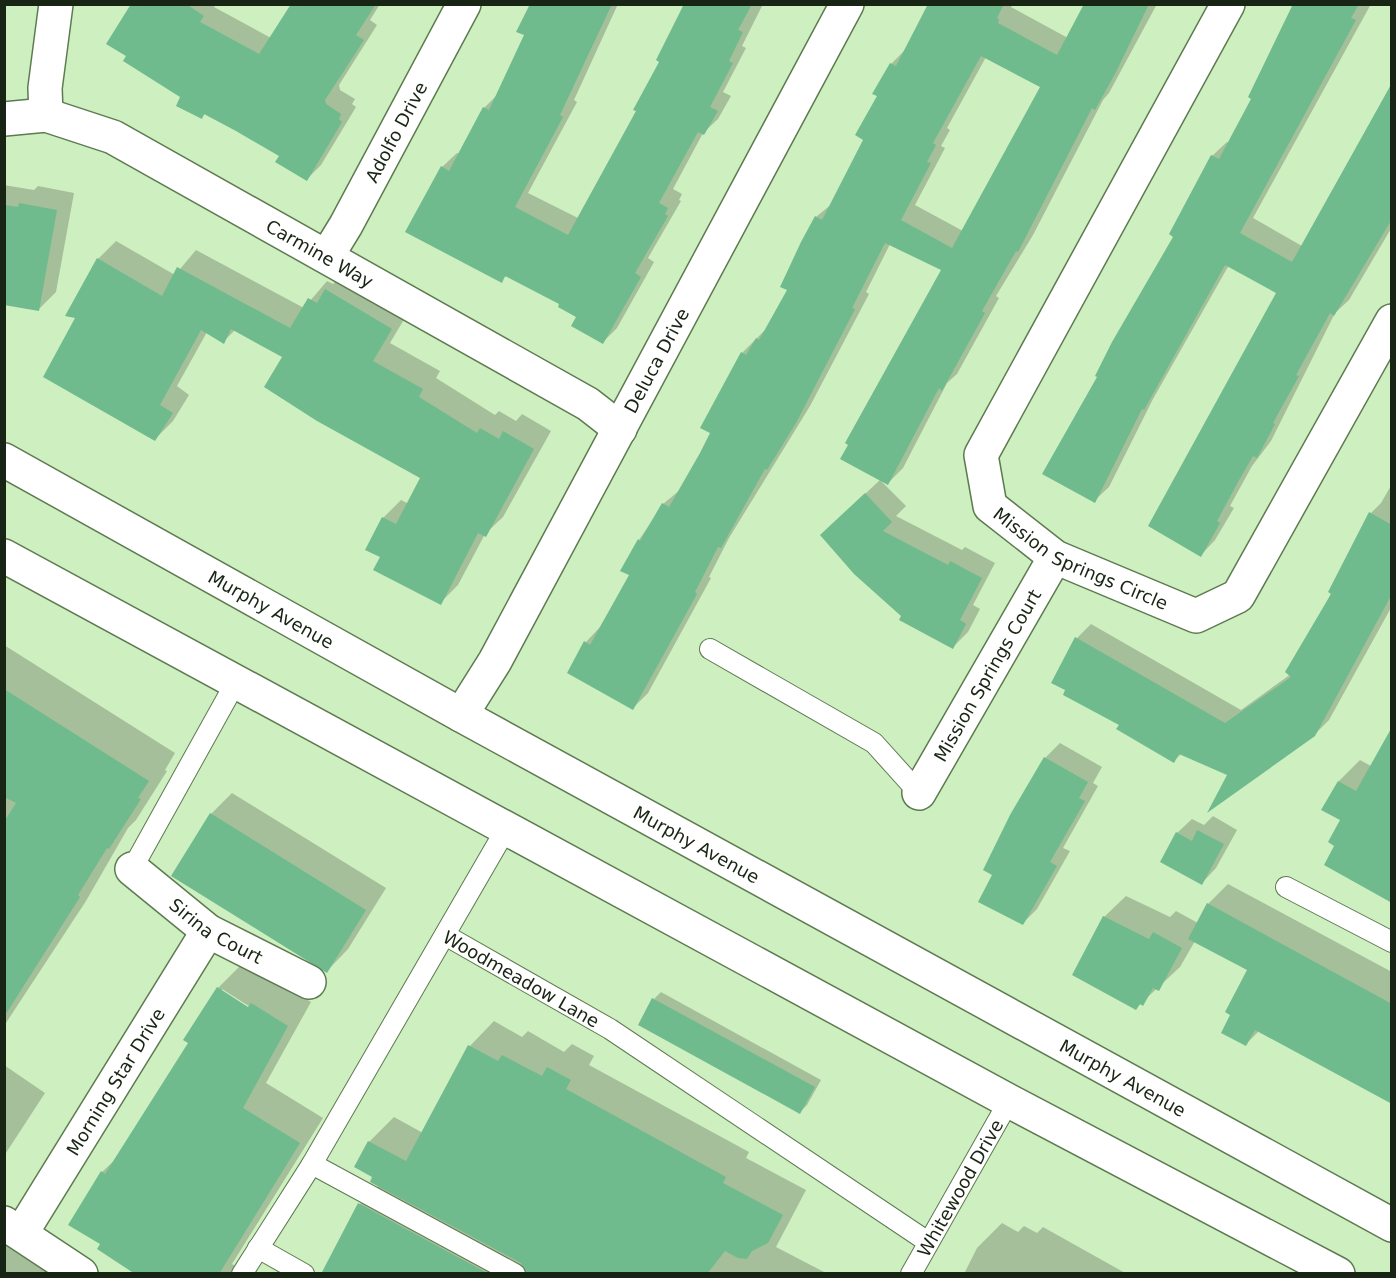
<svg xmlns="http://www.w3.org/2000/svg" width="1396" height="1278" font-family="'DejaVu Sans',sans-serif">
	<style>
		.shadow { fill: #0003; fill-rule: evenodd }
		.building { fill: #6fbb8d; fill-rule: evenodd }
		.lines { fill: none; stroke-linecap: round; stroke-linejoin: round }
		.service-casing { stroke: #5d7a50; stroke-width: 22 }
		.minor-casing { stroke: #5d7a50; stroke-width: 36 }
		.primary-casing { stroke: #5d7a50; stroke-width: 36 }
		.service { stroke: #fff; stroke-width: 20 }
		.minor { stroke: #fff; stroke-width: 33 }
		.primary { stroke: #fff; stroke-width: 33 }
		.labels { text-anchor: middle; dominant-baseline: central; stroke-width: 4.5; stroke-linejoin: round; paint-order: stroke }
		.street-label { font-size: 18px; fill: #192514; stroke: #fff }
	</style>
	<rect width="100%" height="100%" fill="#ceefc0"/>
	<!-- shadow -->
	<path class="shadow" d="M132 4H215L214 7 271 38 293 4H380L370 20 377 25 339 85 340 90 355 99 352 104 356 107 321 165 307 179 281 155 206 113 202 117 182 96 128 56Z
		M531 4H618L574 100 577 102 528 193 578 218 638 110 686 4H763L742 46 746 48 723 92 731 96 718 119 703 133 673 189 682 194 679 200 681 201 648 258 654 262 617 328 603 342 562 303 507 275 501 281 442 167 457 153 460 154 484 108 499 93 526 35Z
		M930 4H1013L1011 7 1068 38 1086 4H1157L1109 93 1103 100 1033 235 996 296 999 298 957 374 947 383 903 468 888 483 943 269 890 244 866 292 869 294 810 406 729 538 709 577 711 578 648 693 633 708 569 672 586 642 600 627 631 574 639 540 663 504 680 490 712 432 742 353 767 328 789 290 816 217 833 203 865 139 891 64 906 49ZM986 57 1042 87 963 231 915 205 945 148 941 146 950 130 947 128Z
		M1300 4H1371L1253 218 1302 246 1392 83V210L1386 219 1392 222V227L1349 300 1335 313 1271 441 1252 466 1230 506 1234 508 1215 540 1201 555 1278 292 1229 265 1153 399 1109 487 1094 501 1175 236 1212 156 1227 142 1229 143Z
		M4 185 34 190 38 186 74 193 56 292 38 310 4 303Z
		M116 241 175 275 196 250 304 308 327 281 333 284 344 272 409 311 390 343 440 371 436 378 495 415 499 411 516 421 522 414 551 431 503 517 485 534 458 585 440 603 382 556 383 518 401 500 409 504 422 478 284 357 235 330 223 342 207 332 177 386 189 395 173 421 155 439 78 317 98 259Z
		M880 480 906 506 896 516 962 550 965 547 995 563 973 605 980 609 968 632 953 647 903 616 836 521Z
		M1392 484V606L1329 720 1314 735 1229 775 1182 753 1174 761 1121 724 1077 638 1091 624 1241 710 1291 674 1371 513 1381 503Z
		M4 645 175 753 165 770 167 771 136 820 128 828 86 901 4 1026Z
		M1060 743 1102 767 1093 783 1098 786 1063 848 1070 851 1037 909 1023 923 994 875 1045 758Z
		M1360 760 1371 766 1336 845 1342 820 1339 781Z
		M232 793 386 888 348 949 327 971 211 814Z
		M1213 816 1237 830 1216 868 1202 883 1177 833 1192 819 1204 825Z
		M1228 884 1392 972V1096L1259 1031 1246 1044 1249 969 1195 941 1180 967 1136 1008 1104 917 1126 896 1170 917 1176 911 1198 923 1208 904Z
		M242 964 273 984 277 980 311 1002 266 1083 323 1118 232 1264 249 1274H138L102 1244V1172L120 1155 190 1043 218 988ZM222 989 255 1010 254 1013 222 992Z
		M661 992 821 1080 807 1105 800 1112 654 999Z
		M494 1021 522 1037 528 1031 564 1052 572 1044 594 1056 589 1065 749 1152 746 1158 806 1190 776 1247 828 1274H332L325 1269 360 1204 379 1185 374 1176 356 1167 369 1142 394 1117 423 1133 470 1046Z
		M4 1065 45 1093 4 1156Z
		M1002 1223 1018 1232 1024 1226 1037 1233 1043 1227 1127 1274H964L977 1248Z
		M4 1228 64 1274H4Z"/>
	<!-- building -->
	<path class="building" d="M131 4H186L204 16 200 22 259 54 291 4H376L356 35 364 40 325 100 326 104 341 114 339 119 342 122 307 181 275 162 279 156 236 131 204 114 202 119 176 106 180 97 123 61 126 56 106 44Z
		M530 4H612L560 115 563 117 515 207 568 235 636 111 633 110 659 62 656 60 684 4H752L738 30 743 32 729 61 733 63 710 107 718 111 704 135 698 132 659 203 668 208 665 214 668 216 635 273 641 277 603 344 571 326 576 317 558 307 559 304 505 276 502 283 405 232 441 166 449 171 483 107 489 110 524 35 516 32Z
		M928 4H1004L997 18 999 19 998 23 1057 55 1084 4H1149L1116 72 1095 110 1092 108 1018 252 1016 251 982 311 985 313 942 391 939 388 888 485 840 459 848 445 845 443 941 270 885 243 852 308 855 309 796 423 767 470 765 469 721 548 718 547 695 592 697 594 633 710 567 673 584 641 590 645 629 575 620 571 638 539 640 541 662 503 669 507 700 453 710 433 700 428 741 352 746 355 756 338 759 340 787 290 780 287 801 242 815 216 822 220 863 140 855 135 877 96 872 94 890 63 896 66ZM981 56 1040 87 952 248 901 220 931 163 927 162 936 145 933 143Z
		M1293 4H1359L1351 18 1356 20 1240 233 1292 262 1392 83V219L1334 316 1330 313 1296 375 1299 376 1273 423 1275 424 1257 458 1253 456 1238 482 1217 521 1220 523 1201 557 1148 526 1276 293 1225 265 1144 410 1142 409 1095 503 1042 474 1097 377 1095 376 1112 342 1173 237 1169 234 1211 155 1219 159 1251 99 1248 97Z
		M19 203 57 210 39 311 4 305V205L18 207Z
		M97 258 162 296 177 267 290 328 308 298 317 303 325 289 392 329 373 361 423 389 419 397 477 433 480 428 499 439 503 431 534 449 486 537 478 533 441 605 373 570 380 557 365 550 382 517 396 524 420 478 317 421 264 387 282 357 231 329 224 344 201 330 160 405 173 413 155 441 43 377 75 318 65 316Z
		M865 493 892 522 883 531 948 565 950 561 982 578 960 620 966 624 953 649 899 620 901 616 854 574 820 535Z
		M1369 512 1392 525V594L1315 736 1207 813 1227 775 1179 754 1174 763 1116 729 1119 725 1063 695 1065 690 1051 683 1075 637 1225 723 1291 677 1285 672 1331 594 1328 592Z
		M4 689 149 781 138 798 141 799 109 849 107 848 78 895 80 897 4 1017V822L16 803 4 797Z
		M1392 727V903L1324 865 1334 846 1328 842 1340 820 1321 810 1338 781 1356 791Z
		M1044 757 1088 782 1079 798 1085 801 1050 862 1057 866 1023 925 978 902 992 875 983 870 1010 815Z
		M210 813 366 910 327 973 171 876Z
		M1197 830 1224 844 1202 885 1160 862 1176 832 1192 841Z
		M1207 903 1392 1004V1104L1255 1030 1246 1046 1221 1033 1230 1015 1225 1012 1247 970 1188 939Z
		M1103 916 1149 939 1153 932 1182 948 1159 991 1153 988 1143 1006 1140 1004 1136 1010 1072 975Z
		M217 987 248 1007 251 1003 288 1026 243 1108 300 1143 219 1274H135L97 1249 100 1244 68 1225 101 1171 105 1174 188 1043 183 1040Z
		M652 998 815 1087 800 1114 638 1025Z
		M468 1045 498 1061 502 1055 542 1076 547 1067 571 1080 566 1089 726 1177 723 1183 783 1215 768 1243 752 1251 747 1259 738 1258 725 1251 707 1274H527L521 1263 370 1182 372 1177 354 1167 368 1141 406 1161Z
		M358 1203 489 1274H321Z"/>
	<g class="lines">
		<!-- service casing -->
		<g class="service-casing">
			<g id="service">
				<path d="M710 649 874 743 919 793"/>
				<path d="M132 869 237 680"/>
				<path d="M1286 887 1392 942"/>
				<path id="s1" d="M445 935 610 1029 928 1242"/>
				<path d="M312 1164 515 1274"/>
				<path d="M258 1248 304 1274"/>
				<path d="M242 1274 312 1164 506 829"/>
				<path id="s2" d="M911 1274 1009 1101"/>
			</g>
		</g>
		<!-- minor casing -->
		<g class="minor-casing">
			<g id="minor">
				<path id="s3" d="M1228 4 981 455 990 506 1055 557 1196 616 1238 596 1392 321"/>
				<path d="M46 115 45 88 56 4"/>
				<path id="s4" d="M4 119 46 115 113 137 588 404 620 429"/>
				<path id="s5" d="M327 256 346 225 464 4"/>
				<path id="s6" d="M461 715 495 661 847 4"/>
				<path id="s7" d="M919 793 1055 557"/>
				<path id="s8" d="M132 869 208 931 309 982"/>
				<path d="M4 1223 81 1274"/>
				<path id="s9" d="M22 1232 208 931"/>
			</g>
		</g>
		<!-- primary casing -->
		<g class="primary-casing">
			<g id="primary">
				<path id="s10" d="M4 460 461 715 1392 1225"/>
				<path d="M4 556 1009 1101 1338 1274"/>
			</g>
		</g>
		<!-- service -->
		<use href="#service" class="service"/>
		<!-- minor -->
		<use href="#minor" class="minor"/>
		<!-- primary -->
		<use href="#primary" class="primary"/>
	</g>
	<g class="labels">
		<!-- street labels -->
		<g class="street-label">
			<text stroke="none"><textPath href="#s5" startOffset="142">Adolfo Drive</textPath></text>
			<text stroke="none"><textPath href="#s4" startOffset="350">Carmine Way</textPath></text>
			<text stroke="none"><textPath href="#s6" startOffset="405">Deluca Drive</textPath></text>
			<text stroke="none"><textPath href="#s3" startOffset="672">Mission Springs Circle</textPath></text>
			<text stroke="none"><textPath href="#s10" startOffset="306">Murphy Avenue</textPath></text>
			<text stroke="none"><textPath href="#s7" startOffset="136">Mission Springs Court</textPath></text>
			<text stroke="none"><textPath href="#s10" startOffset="792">Murphy Avenue</textPath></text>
			<text stroke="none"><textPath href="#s8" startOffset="105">Sirina Court</textPath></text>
			<text stroke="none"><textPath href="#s1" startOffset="88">Woodmeadow Lane</textPath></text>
			<text stroke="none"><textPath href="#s10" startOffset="1278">Murphy Avenue</textPath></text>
			<text stroke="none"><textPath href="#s9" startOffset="177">Morning Star Drive</textPath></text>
			<text stroke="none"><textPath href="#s2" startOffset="99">Whitewood Drive</textPath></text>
		</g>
	</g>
	<!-- border -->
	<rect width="1396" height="1278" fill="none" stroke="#192514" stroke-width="12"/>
</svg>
